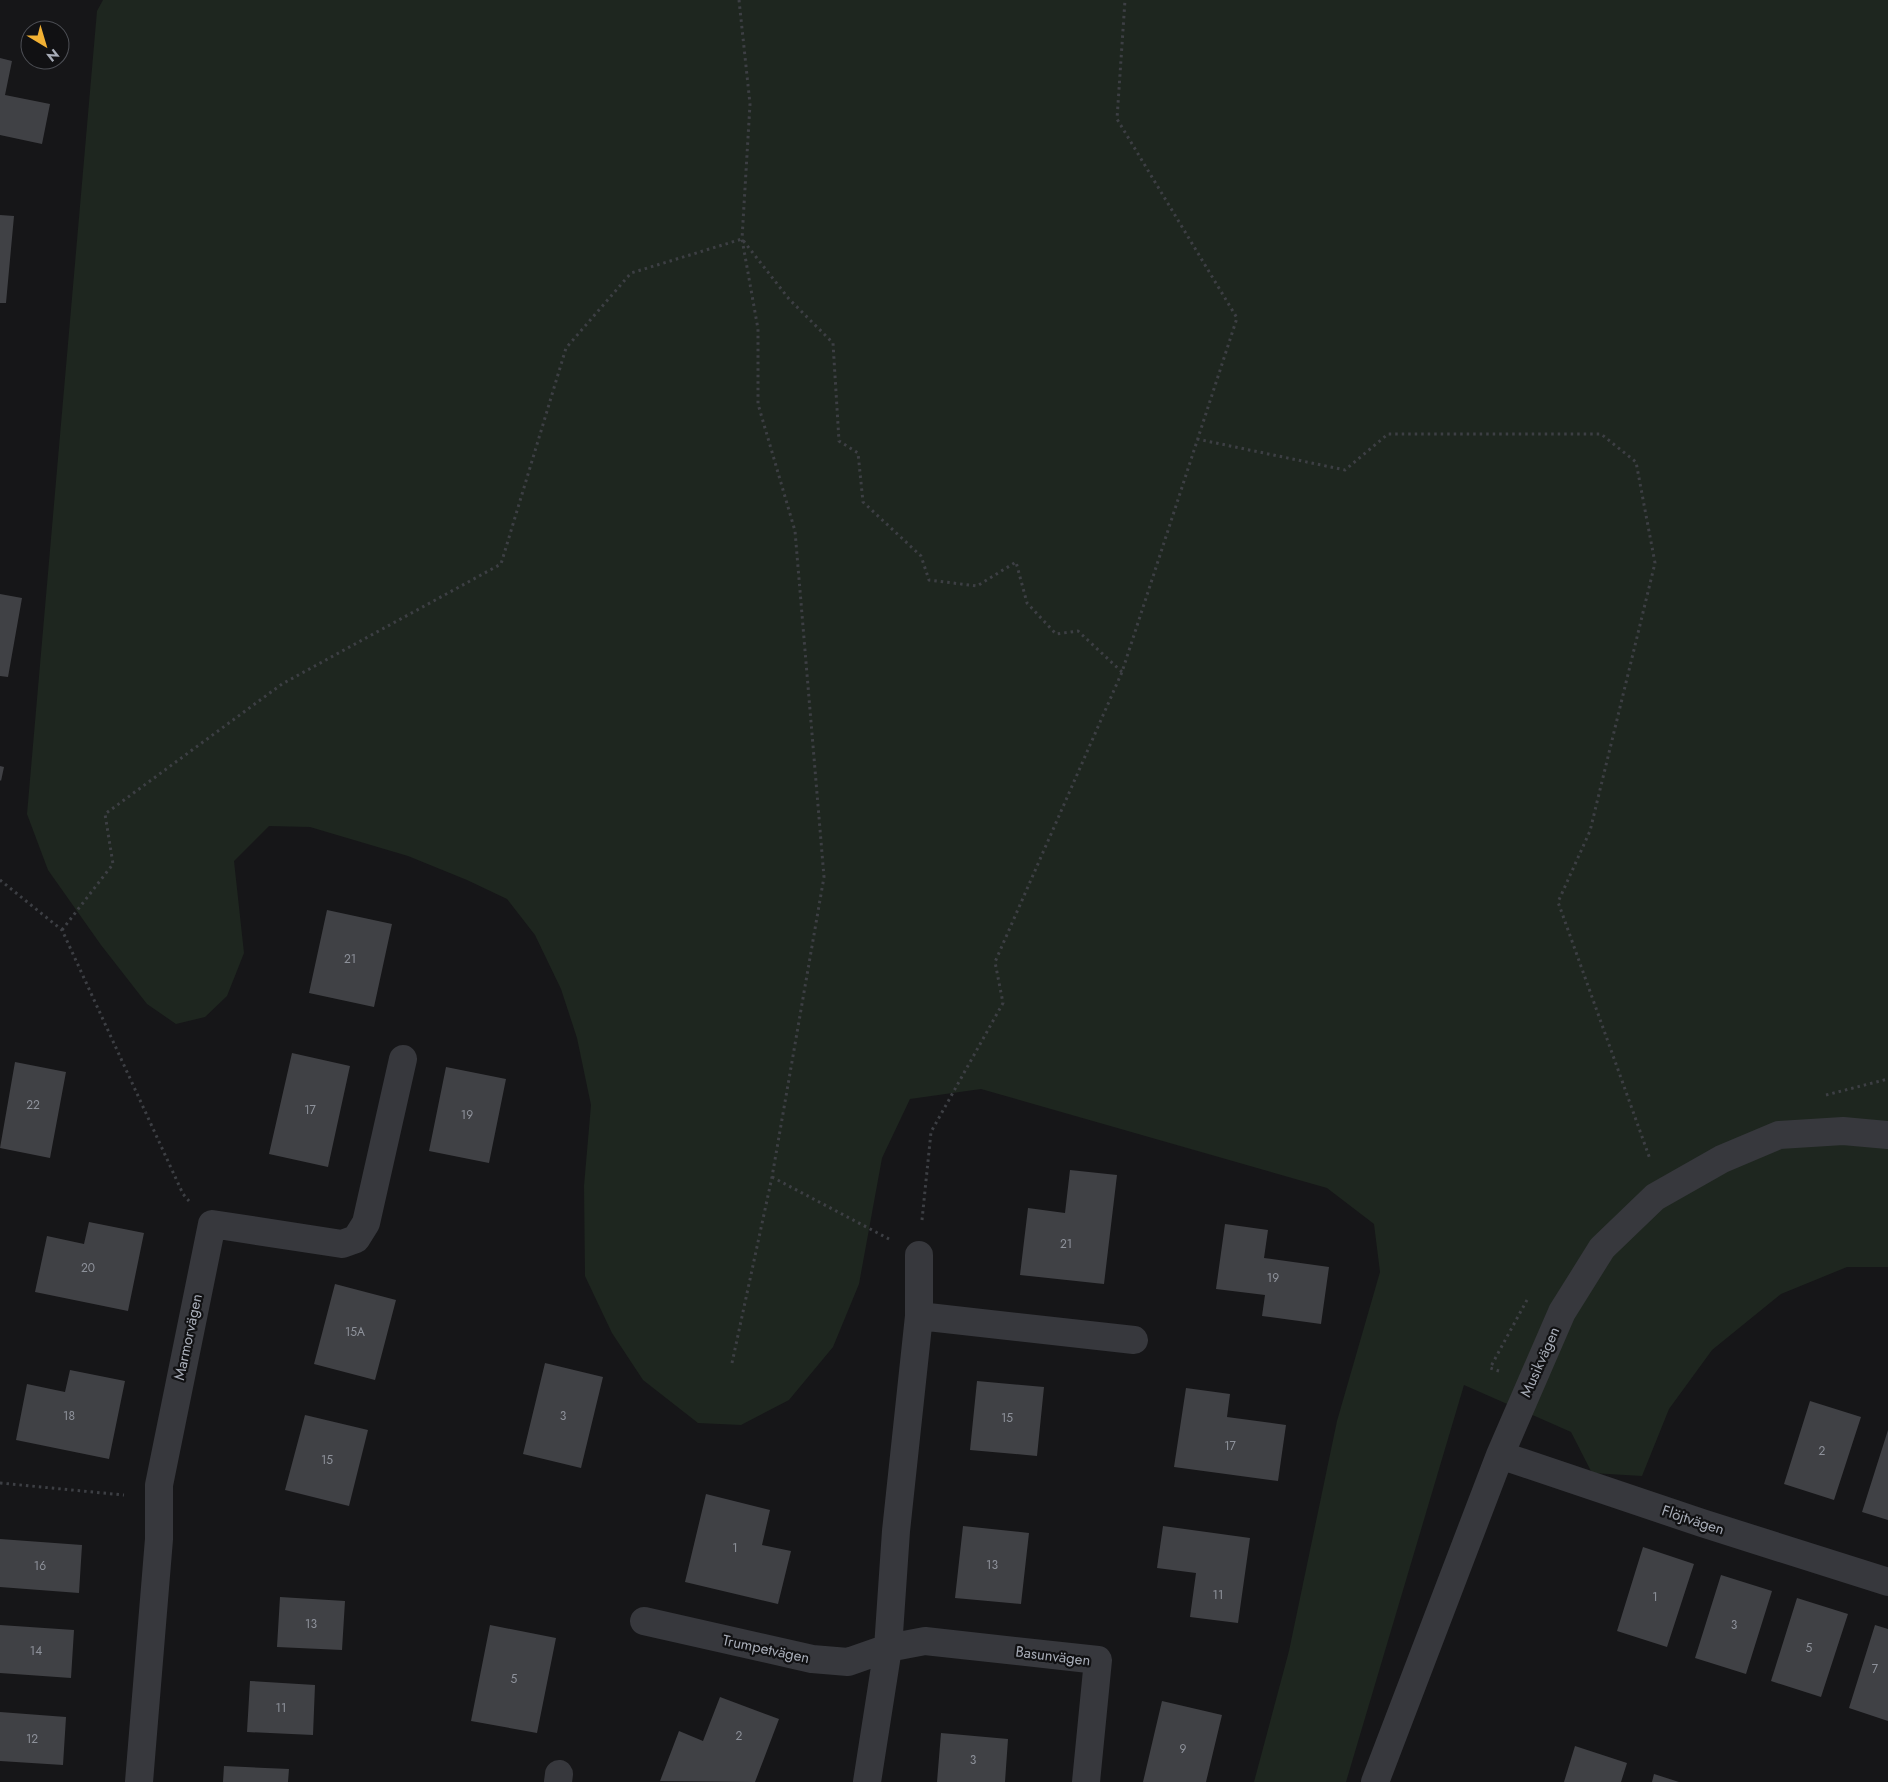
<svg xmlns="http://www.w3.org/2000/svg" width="1888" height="1782" font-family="Jost,sans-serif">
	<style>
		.green { fill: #1e261f }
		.building { fill: #404145 }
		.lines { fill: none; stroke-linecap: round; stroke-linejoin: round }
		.path { stroke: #3d3f44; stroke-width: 3; stroke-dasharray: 2.5 4; stroke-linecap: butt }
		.minor { stroke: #37383d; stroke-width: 28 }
		.labels { text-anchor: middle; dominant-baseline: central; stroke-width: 4.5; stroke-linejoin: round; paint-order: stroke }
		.number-label { font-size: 12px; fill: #8e929b }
		.street-label { font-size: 15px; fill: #a8adb8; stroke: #111113 }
	</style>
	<rect width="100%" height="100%" fill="#161618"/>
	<!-- green -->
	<path class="green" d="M103 0H1888V1267H1847L1781 1294 1712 1350 1669 1409 1642 1476 1592 1473 1571 1432 1464 1385 1346 1782H1254L1289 1651 1337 1421 1380 1272 1374 1224 1327 1188 981 1089 910 1099 882 1158 859 1284 833 1347 789 1400 741 1425 698 1423 643 1380 612 1333 585 1276 584 1186 591 1105 577 1038 561 989 535 935 507 899 467 880 408 856 310 827 269 826 234 861 244 953 227 996 205 1017 176 1024 147 1004 101 945 48 870 27 814 97 11Z"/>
	<!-- building -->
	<path class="building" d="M0 58 12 61 5 95 50 104 42 144 0 135Z
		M0 215 14 216 6 303H0Z
		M0 594 22 598 8 677 0 676Z
		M0 766 4 767 1 781 0 780Z
		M327 910 392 924 374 1007 309 993Z
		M292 1053 350 1066 328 1167 269 1154Z
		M15 1062 66 1072 50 1158 0 1148Z
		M446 1067 506 1079 489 1163 429 1151Z
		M1070 1170 1117 1175 1104 1284 1020 1275 1028 1208 1065 1213Z
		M89 1222 144 1233 128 1311 35 1292 47 1236 84 1244Z
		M1225 1224 1268 1230 1264 1258 1329 1267 1321 1324 1262 1316 1265 1295 1216 1289Z
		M335 1284 396 1300 375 1380 314 1364Z
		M545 1363 603 1377 581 1468 523 1454Z
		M70 1370 125 1381 109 1459 16 1440 27 1384 65 1392Z
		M977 1381 1044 1387 1037 1456 970 1450Z
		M1186 1388 1230 1394 1227 1417 1286 1425 1278 1481 1174 1467Z
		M1810 1401 1861 1417 1834 1500 1784 1484Z
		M305 1415 368 1430 349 1506 285 1490Z
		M1888 1430V1520L1862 1512Z
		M706 1494 770 1510 762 1545 791 1551 778 1604 685 1582Z
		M963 1526 1029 1533 1021 1604 955 1598Z
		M1163 1526 1250 1538 1238 1623 1190 1617 1196 1573 1157 1568Z
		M0 1539 82 1545 79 1593 0 1587Z
		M1643 1547 1694 1564 1667 1647 1617 1631Z
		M1721 1575 1772 1591 1746 1674 1695 1658Z
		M280 1597 345 1601 342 1650 277 1647Z
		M1797 1598 1848 1614 1821 1697 1771 1681Z
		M0 1625 74 1630 71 1678 0 1673Z
		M490 1625 556 1638 537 1733 471 1721Z
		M1875 1625 1888 1629V1721L1849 1708Z
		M250 1681 315 1685 313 1735 247 1732Z
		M720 1697 779 1719 755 1782 660 1781 679 1731 703 1741Z
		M1162 1701 1222 1715 1206 1782H1143Z
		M0 1712 66 1717 63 1765 0 1761Z
		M941 1733 1008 1739 1005 1782H937Z
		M1575 1746 1627 1763 1621 1782H1564Z
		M224 1766 289 1769 288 1782H223Z
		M1654 1774 1679 1782H1652Z"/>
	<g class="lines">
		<!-- path -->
		<path class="path" d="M1197 439 1345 470 1388 434H1601L1636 462 1655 563 1590 831 1558 902 1650 1159
			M0 880 62 930 183 1194 189 1201
			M62 930 113 864 105 814 282 684 501 564 566 348 631 273 742 239 789 299 833 343 839 441 858 453 863 502 921 556 929 580 977 586 1016 562 1027 603 1056 634 1078 631 1122 672
			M1826 1095 1888 1079
			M772 1177 889 1239
			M922 1220 931 1132 1003 1003 995 962 1122 672 1237 318 1117 119 1125 0
			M732 1363 772 1177 824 877 795 531 758 404V329L742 239 750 104 739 0
			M1499 1371 1490 1368 1527 1300
			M0 1483 124 1495"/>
		<!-- minor -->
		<path class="minor" d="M919 1316 1134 1340
			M1500 1455 1702 1523 1888 1582
			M644 1621 812 1659 848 1662 888 1648 925 1641 1098 1660 1086 1782
			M139 1782 159 1539V1485L212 1224 342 1244 356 1239 366 1223 403 1059
			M558 1782 559 1774
			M867 1782 888 1648 896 1531 919 1316V1255
			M1375 1782 1500 1455 1562 1312 1602 1248 1655 1197 1722 1159 1779 1135 1843 1131 1888 1135"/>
	</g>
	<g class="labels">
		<!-- number labels -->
		<g class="number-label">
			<text x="350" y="959">21</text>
			<text x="33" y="1105">22</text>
			<text x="310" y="1110">17</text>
			<text x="467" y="1115">19</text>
			<text x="1066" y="1244">21</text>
			<text x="88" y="1268">20</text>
			<text x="1273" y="1278">19</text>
			<text x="355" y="1332">15A</text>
			<text x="69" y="1416">18</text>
			<text x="563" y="1416">3</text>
			<text x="1007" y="1418">15</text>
			<text x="1230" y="1446">17</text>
			<text x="1822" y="1451">2</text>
			<text x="327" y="1460">15</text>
			<text x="735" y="1548">1</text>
			<text x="992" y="1565">13</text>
			<text x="40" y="1566">16</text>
			<text x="1218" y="1595">11</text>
			<text x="1655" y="1597">1</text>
			<text x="311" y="1624">13</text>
			<text x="1734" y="1625">3</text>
			<text x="1809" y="1648">5</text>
			<text x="36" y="1651">14</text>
			<text x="1875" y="1669">7</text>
			<text x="514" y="1679">5</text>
			<text x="281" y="1708">11</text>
			<text x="739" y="1736">2</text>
			<text x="32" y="1739">12</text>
			<text x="1183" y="1749">9</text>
			<text x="973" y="1760">3</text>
		</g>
		<!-- street labels -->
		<g class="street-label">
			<text transform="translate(188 1337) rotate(-78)">Marmorvägen</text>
			<text transform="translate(1540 1362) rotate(-66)">Musikvägen</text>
			<text transform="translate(1693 1520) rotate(18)">Flöjtvägen</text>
			<text transform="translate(766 1649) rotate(12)">Trumpetvägen</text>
			<text transform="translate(1053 1656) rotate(7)">Basunvägen</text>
		</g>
	</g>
	<!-- north arrow -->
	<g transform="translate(45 45) rotate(142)"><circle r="24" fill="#111113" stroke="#4d4f55"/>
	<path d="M0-4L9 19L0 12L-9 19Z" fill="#f2b134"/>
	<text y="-8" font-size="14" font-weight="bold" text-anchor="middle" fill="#a8adb8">N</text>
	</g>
</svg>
